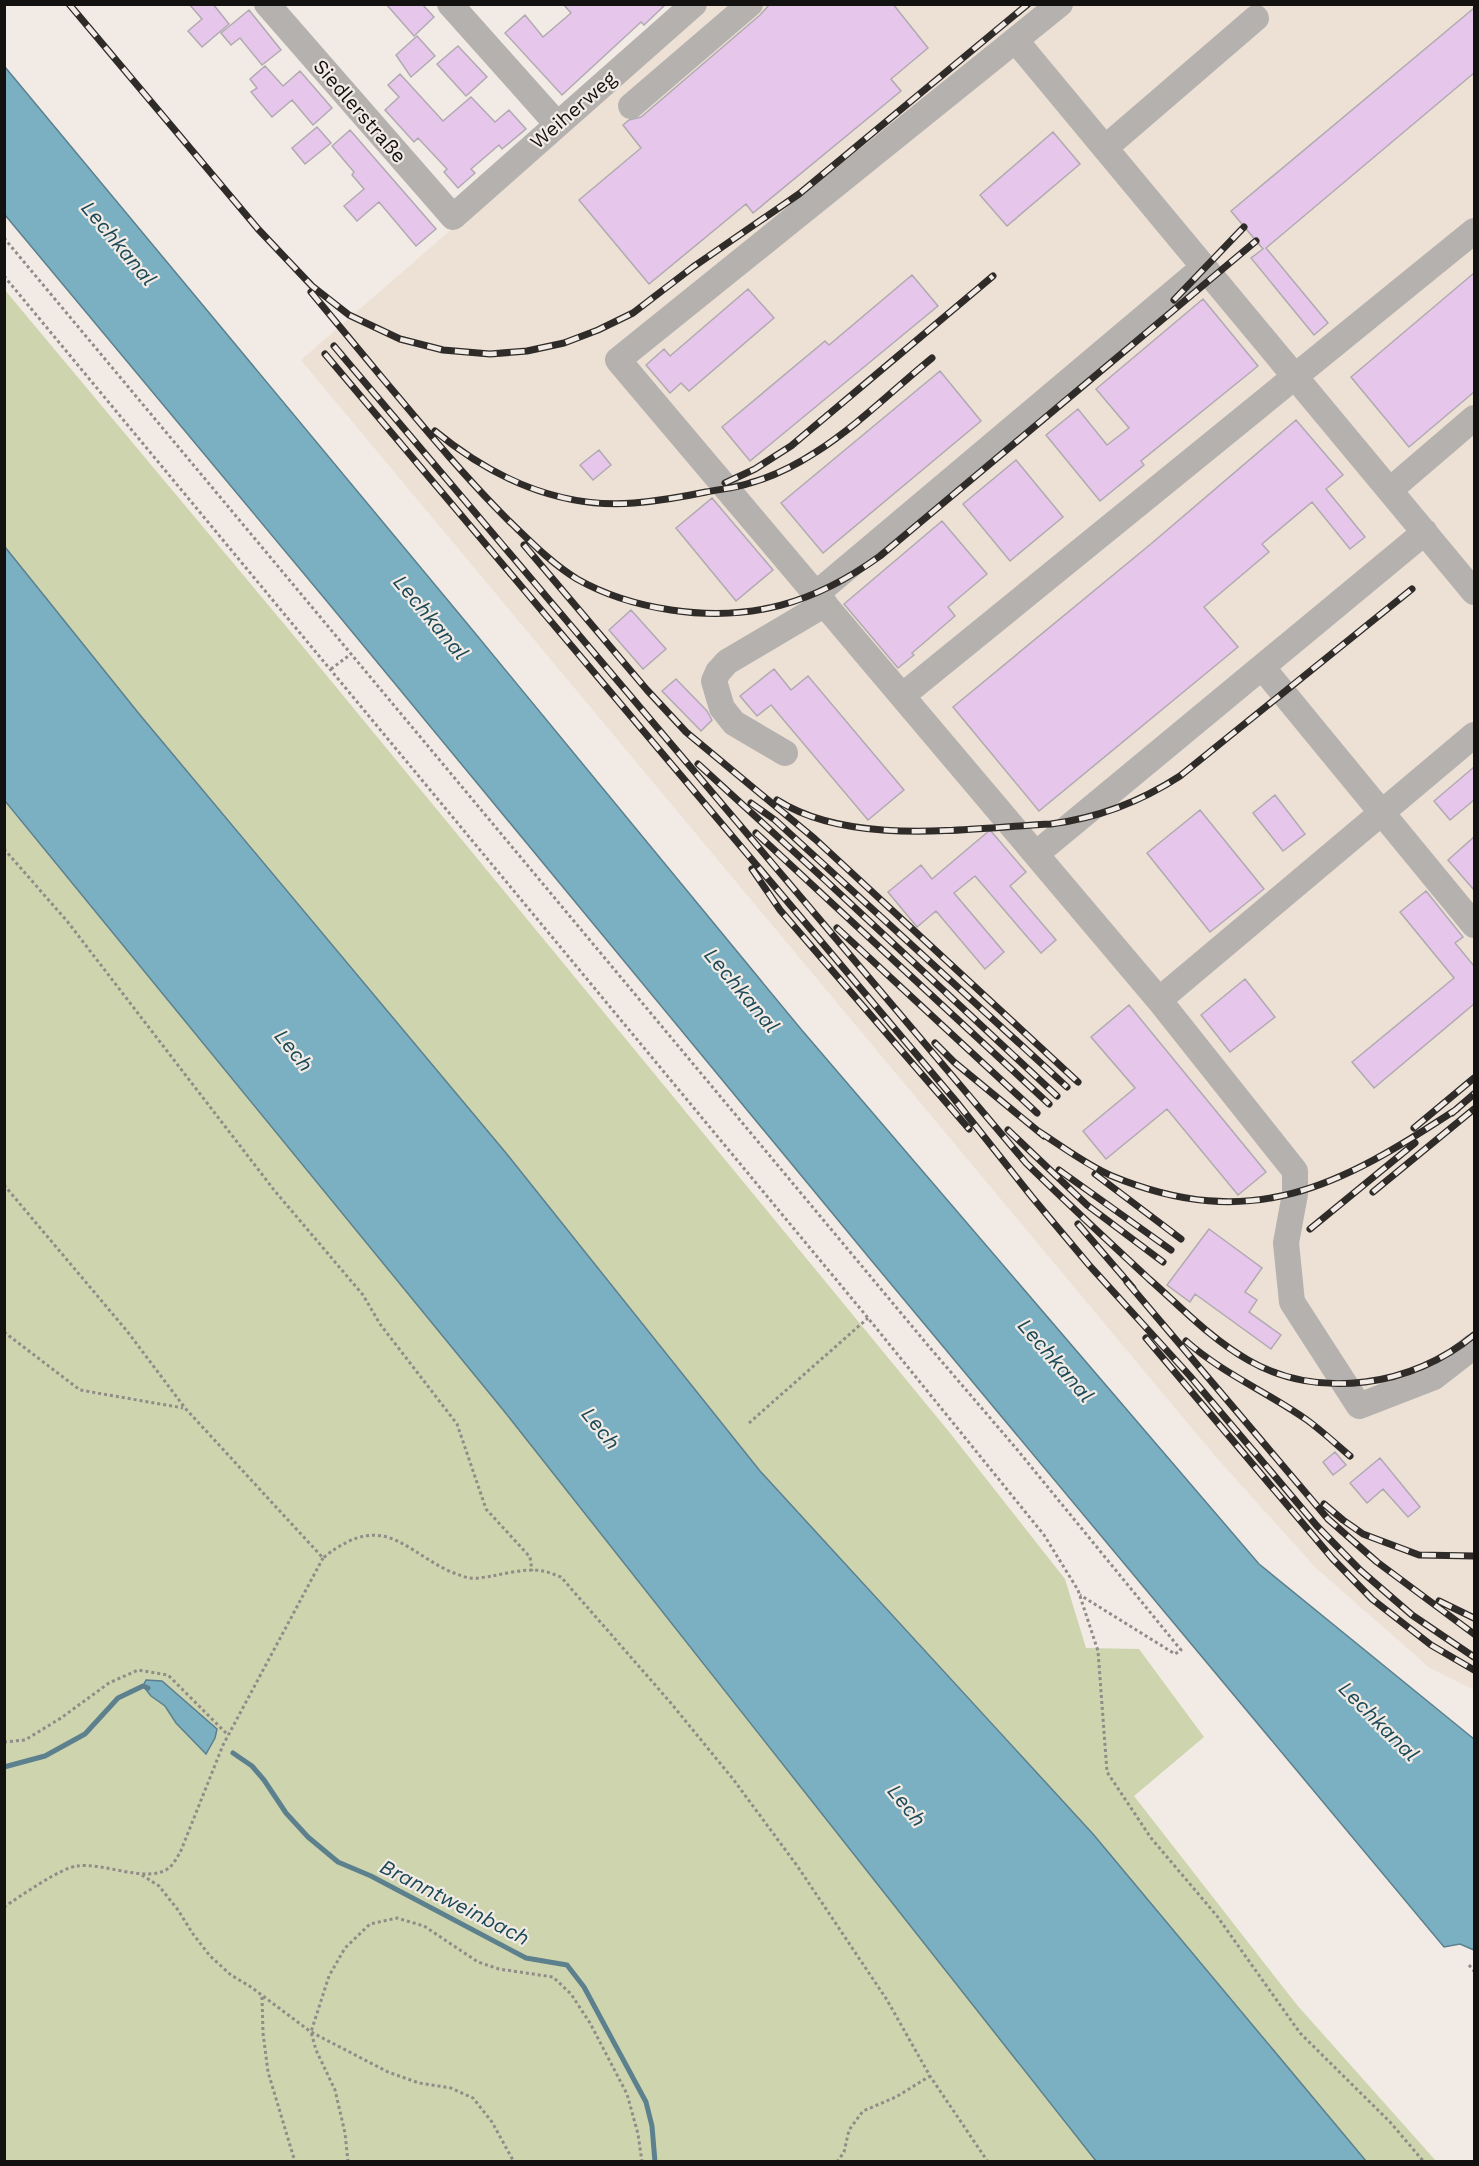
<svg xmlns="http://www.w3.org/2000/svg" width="1479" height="2166" font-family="'Work Sans',sans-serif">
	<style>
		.built { fill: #ede0d4 }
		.green { fill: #cdd4ae }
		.water { fill: #7bafc2; stroke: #5c808d; stroke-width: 1.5 }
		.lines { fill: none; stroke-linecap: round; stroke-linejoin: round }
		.stream { stroke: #5c808d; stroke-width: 5 }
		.building { fill: #e6c6eb; stroke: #b0aab1; stroke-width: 1.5 }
		.path { stroke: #918c88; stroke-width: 3; stroke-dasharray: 3 3; stroke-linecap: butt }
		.minor { stroke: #b4b1ae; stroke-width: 26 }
		.rail-casing { stroke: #2e2b29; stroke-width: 7 }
		.rail { stroke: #f2ebe5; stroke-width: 4.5; stroke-dasharray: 14; stroke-linecap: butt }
		.labels { text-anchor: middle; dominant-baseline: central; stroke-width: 4.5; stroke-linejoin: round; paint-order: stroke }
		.street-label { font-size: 20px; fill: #141210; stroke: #f2ebe5 }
		.water-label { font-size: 21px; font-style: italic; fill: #1c4957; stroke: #f2ebe5 }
	</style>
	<rect width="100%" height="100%" fill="#f2ebe5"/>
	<!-- built -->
	<path class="built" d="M710 5H1474V1690L1430 1668 1316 1568 1215 1456 301 360Z"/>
	<!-- green -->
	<path class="green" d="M4 289 290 631 950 1433 1065 1579 1086 1648 1139 1649 1204 1737 1134 1796 1297 2005 1436 2161H1366L1093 1834 760 1471 506 1153 140 715 5 547Z
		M4 801 504 1410 1096 2161H5Z"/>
	<!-- water -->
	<path class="water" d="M5 67 470 627 800 1028 1259 1564 1474 1739V1950L1460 1944 1444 1947 871 1260 325 599 5 215Z
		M5 547 140 715 506 1153 760 1471 1093 1834 1366 2161H1096L504 1411 5 801Z
		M146 1680 162 1681 217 1729 215 1738 206 1754 176 1723 165 1706 151 1696 143 1686Z"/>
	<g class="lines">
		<!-- stream -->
		<path class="stream" d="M233 1753 252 1766 264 1780 286 1813 308 1837 338 1862 371 1876 526 1958 567 1965 584 1987 646 2102 652 2126 655 2162
			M4 1767 45 1756 85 1734 118 1698 143 1686 148 1688"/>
	</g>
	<!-- building -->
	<path class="building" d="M189 4H213L229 24 202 47 188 31 202 19Z
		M386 4H422L434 17 414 36Z
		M563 4H666L644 25 641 22 562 95 505 33 525 15 543 37 571 13Z
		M770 4H893L928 48 891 79 901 91 753 213 746 204 649 284 579 200 641 148 623 125 629 120 641 117 760 15Z
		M1474 8V73L1266 248 1328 323 1314 335 1251 258 1263 249 1231 211Z
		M249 10 281 50 262 65 240 38 231 45 221 33Z
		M417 36 435 56 411 77 396 55Z
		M458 46 487 77 466 96 437 64Z
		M265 66 283 86 300 71 332 108 313 125 292 100 272 117 251 92 257 88 250 79Z
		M400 74 443 121 471 97 495 122 509 110 526 129 502 149 499 145 471 169 475 173 458 188 444 172 447 169 418 138 414 142 385 110 399 97 388 85Z
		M317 127 331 143 305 164 292 148Z
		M350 130 436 229 416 246 379 202 357 221 344 206 364 189 352 175 354 172 332 146Z
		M1053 132 1080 164 1007 226 980 195Z
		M1474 273V392L1409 447 1351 377Z
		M912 275 938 306 750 461 722 427 825 341 829 345Z
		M748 289 774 318 689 391 681 383 670 393 646 365 664 349 670 356Z
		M1203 299 1258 366 1141 461 1144 465 1100 501 1046 435 1078 409 1107 445 1129 428 1096 389Z
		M940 371 981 421 823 553 781 503Z
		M1296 420 1343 475 1326 489 1365 537 1350 549 1312 502 1262 544 1269 552 1204 607 1238 647 1039 811 953 707 1152 543Z
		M599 450 611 465 593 480 580 465Z
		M1016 460 1063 517 1010 561 963 504Z
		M712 498 773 570 736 601 676 528Z
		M942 521 987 574 948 607 955 616 912 653 914 655 898 668 844 604Z
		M631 610 666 649 643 669 609 630Z
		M774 669 791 690 808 676 904 790 868 820 771 705 757 716 740 696Z
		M676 679 707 711 712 720 701 731 662 691Z
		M1474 767V800L1450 820 1434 801Z
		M1275 795 1305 834 1283 851 1253 813Z
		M1200 810 1264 889 1210 932 1147 853Z
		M990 830 1026 872 1010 886 1056 940 1041 953 975 876 954 893 1004 952 985 969 936 911 917 927 888 892 921 865 932 879Z
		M1474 837V890L1448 860Z
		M1426 891 1463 937 1455 943 1474 966V1004L1374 1088 1352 1062 1454 978 1400 912Z
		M1245 979 1275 1017 1230 1052 1201 1015Z
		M1129 1005 1266 1172 1238 1195 1167 1109 1106 1159 1083 1131 1135 1088 1091 1037Z
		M1209 1229 1262 1268 1245 1292 1257 1300 1249 1312 1281 1335 1271 1349 1195 1294 1190 1302 1167 1285Z
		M1335 1452 1346 1465 1333 1475 1323 1462Z
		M1380 1458 1420 1507 1408 1517 1383 1489 1367 1503 1350 1483Z"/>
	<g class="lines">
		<!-- path -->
		<path class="path" d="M4 238 931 1349 1015 1447 1181 1650 1175 1654 1080 1595
			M4 276 868 1318 1044 1535 1078 1590 1098 1651 1107 1772 1151 1838 1217 1916 1300 2033 1390 2122 1424 2162
			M331 669 351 654
			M4 849 67 921 274 1190 363 1295 380 1324 457 1424 486 1509 530 1557 532 1571
			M4 1185 127 1331 185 1408 323 1558C391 1503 409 1563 469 1578 476 1579 485 1577 492 1576 508 1573 527 1568 543 1571 549 1572 555 1575 561 1577L670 1702 733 1779 798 1867 887 2000 930 2076 988 2162
			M4 1332 80 1390 183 1408
			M749 1423 868 1318
			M4 1742 25 1740 61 1718 109 1683 138 1670 168 1675 228 1735
			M142 1875 159 1886 178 1910 193 1934 210 1956 231 1975 251 1987 311 2032 388 2072 419 2083 451 2088 473 2098 492 2122 514 2162
			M4 1907C19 1897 62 1867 77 1866 104 1862 147 1884 169 1868 173 1865 177 1857 180 1853L223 1745 323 1558
			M1469 1965 1474 1971
			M262 1997 263 2033 268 2072 295 2162
			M348 2162 345 2133 335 2090 316 2050 311 2032 329 1976 345 1948 370 1924 397 1918 424 1926 478 1962 499 1969 553 1977 571 1994 590 2023 627 2094 638 2134 642 2162
			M837 2162 844 2152 849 2130 863 2111 896 2097 930 2076"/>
		<!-- minor -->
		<path class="minor" d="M267 4 453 217 694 4
			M450 4 557 124
			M1060 4 618 360 1159 1000
			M1016 41 1474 592
			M631 106 750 4
			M1105 148 1256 18
			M1390 490 1474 418
			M816 594 1204 267
			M1262 667 1474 925
			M902 696 1474 231
			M1474 735 1159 1000 1295 1171V1194L1286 1243 1292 1302 1359 1406 1434 1377 1474 1346
			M785 753 734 723 722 708 714 681 718 672 727 662 825 604
			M1036 854 1425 532"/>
		<!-- rail casing -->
		<g class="rail-casing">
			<path id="rail" d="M69 4 258 229 312 286 349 315 400 339 443 350 490 354 527 351 564 343 598 330 633 313 693 267 799 194 1028 4
				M311 292 384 380
				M1174 300 1244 227
				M334 346 1026 1163C1067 1203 1108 1241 1149 1279 1181 1307 1211 1339 1248 1360 1319 1401 1413 1386 1474 1335
				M325 354 955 1100 1032 1197 1089 1265 1190 1376 1317 1526 1360 1570 1412 1615 1474 1657
				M379 374C421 424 462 474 508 520 530 541 551 563 577 579 607 596 638 605 671 610 751 622 815 603 880 556L1256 241
				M435 431C491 477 559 509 634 503 658 501 682 497 706 492 720 489 736 488 750 483 772 477 796 465 816 452 857 426 894 389 932 358
				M725 483 755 469 791 446 993 276
				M524 545 647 690 686 732 815 839 1078 1082
				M698 764 824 879 1057 1096
				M777 800C851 847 966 828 1051 824 1098 818 1140 802 1180 776L1412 589
				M751 803 775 820 1067 1087
				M756 833 1049 1104
				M752 869 780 910 969 1129
				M837 928 1037 1113
				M935 1043 954 1062 1044 1136
				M1452 1113 1474 1094
				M1414 1128 1474 1078
				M1008 1130 1087 1205 1163 1262
				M1038 1131C1060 1145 1088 1166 1112 1176 1252 1234 1340 1186 1457 1109
				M1059 1170 1171 1250
				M1095 1174 1181 1239
				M1373 1192 1474 1109
				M1078 1224 1133 1288
				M1310 1229 1415 1143
				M1127 1282 1328 1519 1377 1562 1474 1634
				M1146 1338 1332 1558 1372 1599 1431 1645 1474 1670
				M1186 1341C1222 1373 1267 1392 1307 1420 1322 1431 1336 1444 1350 1456
				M1324 1504 1343 1520 1363 1534 1419 1555 1474 1556
				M1439 1601 1474 1618"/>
		</g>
		<!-- rail -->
		<use href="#rail" class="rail"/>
	</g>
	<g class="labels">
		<!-- street labels -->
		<g class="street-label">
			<text transform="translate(573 110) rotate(-41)">Weiherweg</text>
			<text transform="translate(360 111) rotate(49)">Siedlerstraße</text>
		</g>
		<!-- water labels -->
		<g class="water-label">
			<text transform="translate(119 243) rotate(50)">Lechkanal</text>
			<text transform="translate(431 617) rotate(50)">Lechkanal</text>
			<text transform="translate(742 990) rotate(50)">Lechkanal</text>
			<text transform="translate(294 1050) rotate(51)">Lech</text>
			<text transform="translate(1056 1360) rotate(49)">Lechkanal</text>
			<text transform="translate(601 1428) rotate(51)">Lech</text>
			<text transform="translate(1379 1721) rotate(45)">Lechkanal</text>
			<text transform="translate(907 1805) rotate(51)">Lech</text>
			<text transform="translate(455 1902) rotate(27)">Branntweinbach</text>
		</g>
	</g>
	<!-- border -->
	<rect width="1479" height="2166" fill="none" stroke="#141210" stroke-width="12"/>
</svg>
